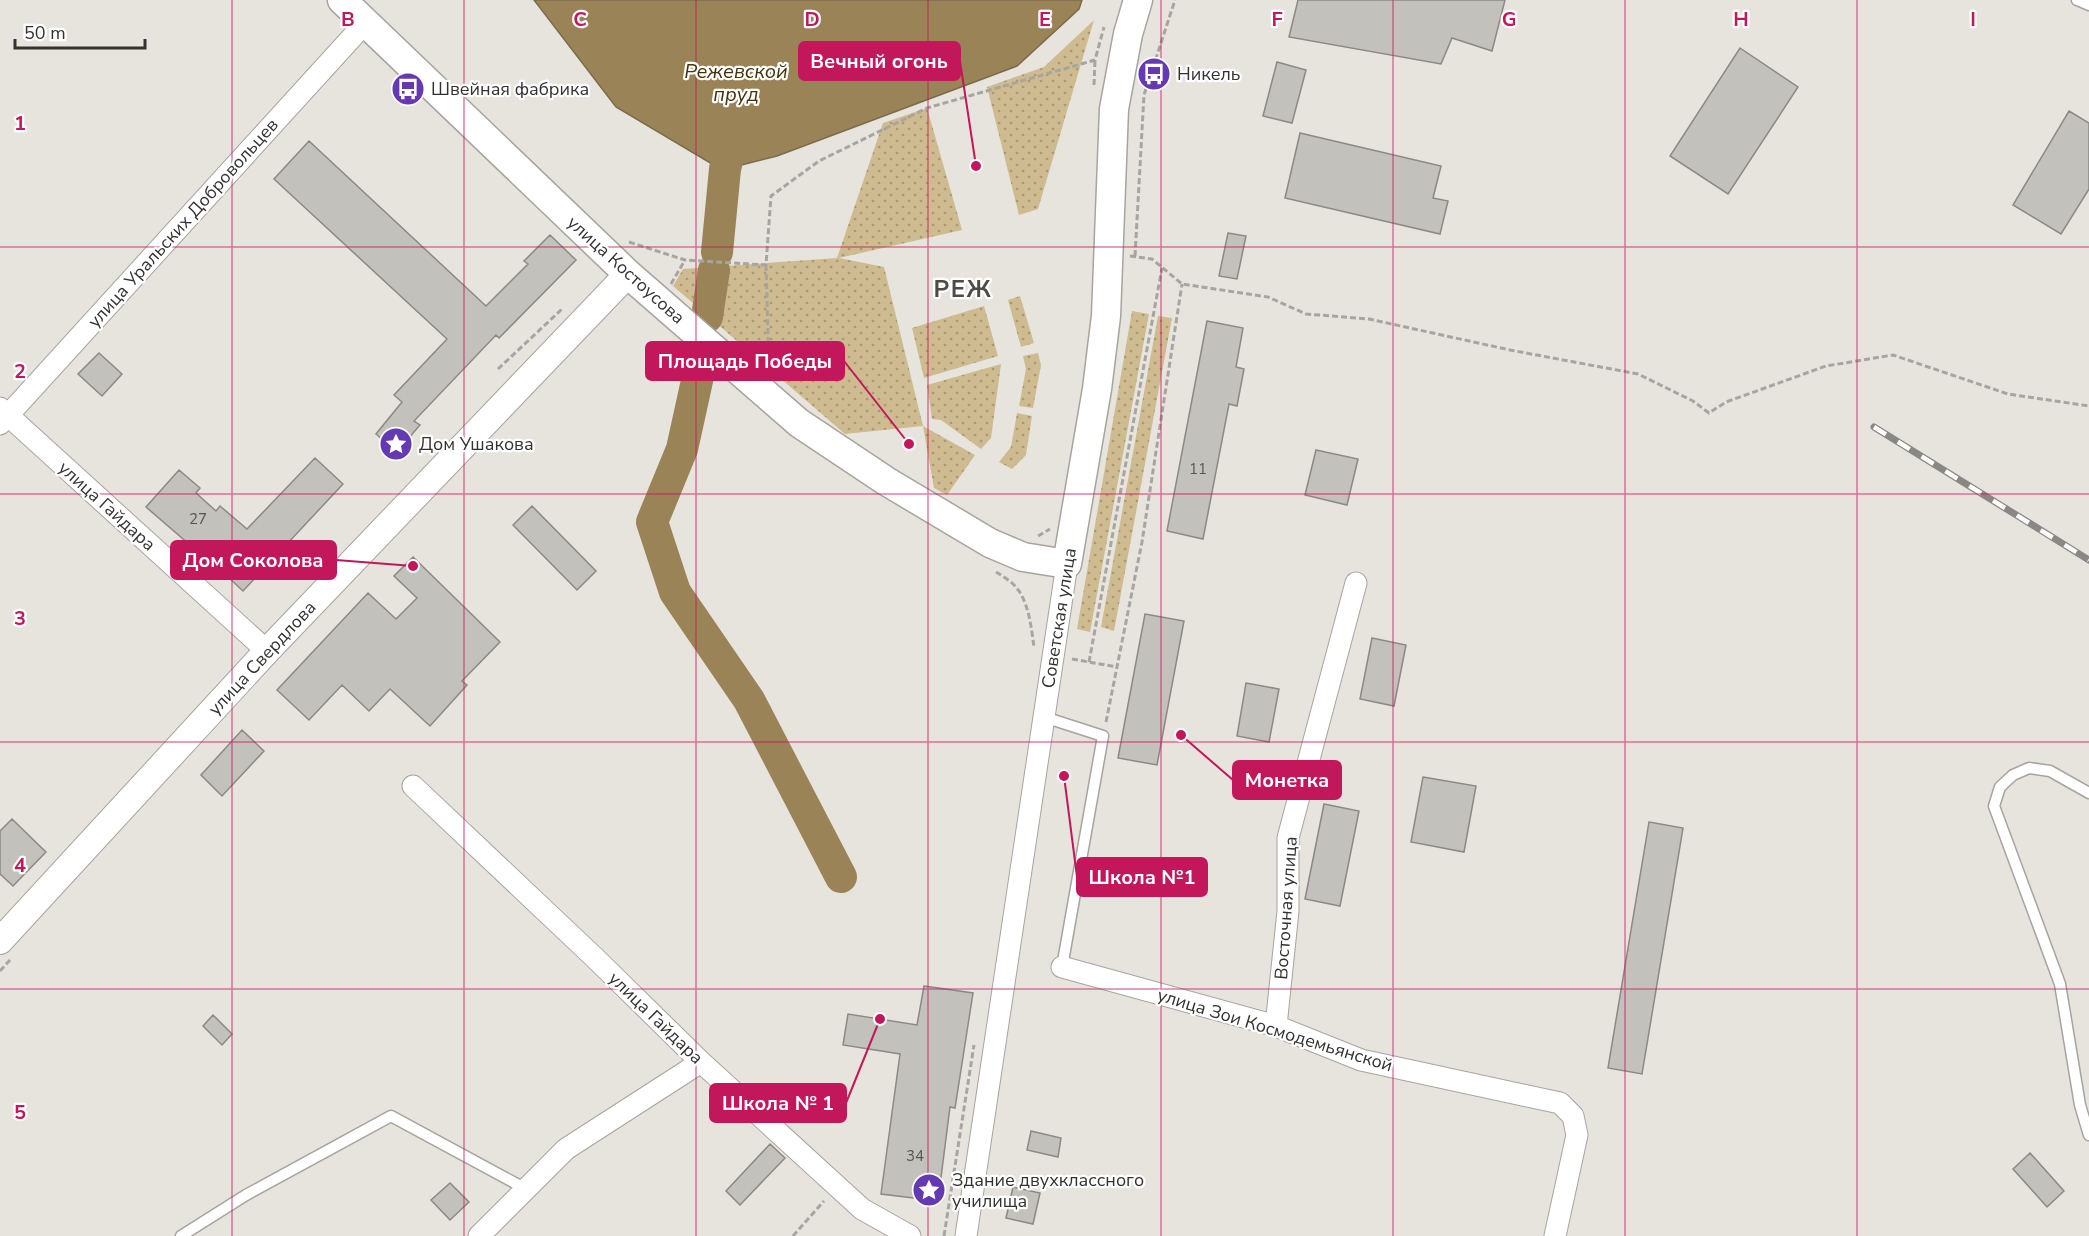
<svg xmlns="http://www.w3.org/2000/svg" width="2089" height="1236" font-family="'Nunito Sans',sans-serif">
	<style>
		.grass { fill: url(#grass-dots) }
		.water { fill: #9a8457; stroke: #7b6b4b; stroke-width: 1.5 }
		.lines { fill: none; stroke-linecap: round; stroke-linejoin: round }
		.river { stroke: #9a8457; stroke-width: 32 }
		.building { fill: #c3c1bb; stroke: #8c8984; stroke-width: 1.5 }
		.service-casing { stroke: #a7a49e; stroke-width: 13 }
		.minor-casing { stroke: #a7a49e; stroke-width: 23 }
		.tertiary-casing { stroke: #a7a49e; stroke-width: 28 }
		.secondary-casing { stroke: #a7a49e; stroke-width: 31 }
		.path { stroke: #a7a5a0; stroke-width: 3; stroke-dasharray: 6 3; stroke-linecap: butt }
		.service { stroke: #fff; stroke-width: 10 }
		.minor { stroke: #fff; stroke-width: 21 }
		.tertiary { stroke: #fff; stroke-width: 26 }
		.secondary { stroke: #fff; stroke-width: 28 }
		.rail-casing { stroke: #8a8884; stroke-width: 7 }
		.rail { stroke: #fff; stroke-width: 4.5; stroke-dasharray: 14; stroke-linecap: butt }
		.grid { fill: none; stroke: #c2185b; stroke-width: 1.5; stroke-opacity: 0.55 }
		.labels { text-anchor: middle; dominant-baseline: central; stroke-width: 4.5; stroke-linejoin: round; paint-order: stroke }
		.number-label { font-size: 15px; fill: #575653 }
		.poi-label { font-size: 18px; fill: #333230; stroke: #fff; text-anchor: start }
		.street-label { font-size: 18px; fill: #333230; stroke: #fff }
		.water-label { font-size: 20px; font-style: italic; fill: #43330c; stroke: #fff }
		.district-label { font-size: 24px; font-weight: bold; letter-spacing: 1.5px; fill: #4e4b47; stroke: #fff }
		.grid-label { font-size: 20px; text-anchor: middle; font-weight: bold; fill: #c2185b; stroke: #fff; stroke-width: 4.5; stroke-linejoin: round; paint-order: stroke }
		.leader { fill: none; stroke: #c2185b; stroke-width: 2 }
		.callout-dot { fill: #c2185b; stroke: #fff; stroke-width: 2 }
		.callout { fill: #c2185b; stroke: #c2185b; stroke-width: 2 }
		.callout-label { font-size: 20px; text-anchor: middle; font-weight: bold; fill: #fff }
	</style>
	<defs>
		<pattern id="grass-dots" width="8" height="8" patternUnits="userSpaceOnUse" patternTransform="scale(1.5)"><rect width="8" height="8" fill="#cfbb90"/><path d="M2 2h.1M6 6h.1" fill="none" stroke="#a99976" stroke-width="1.8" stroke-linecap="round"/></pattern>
	</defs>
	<rect width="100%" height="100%" fill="#e7e4de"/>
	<!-- grass -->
	<path class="grass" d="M1094 20 1038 209 1019 215 987 87 1044 67Z
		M927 108 962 230 839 258 884 267 923 426 975 455 947 495 934 488 923 426 845 434 673 286 683 269 837 258 883 123Z
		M1020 296 1034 343 1021 347 1008 300Z
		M984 306 998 356 924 378 912 328Z
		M1132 311 1149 314 1090 632 1077 629Z
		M1158 316 1172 318 1114 631 1101 627Z
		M1038 353 1041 365 1033 408 1019 406 1026 369 1023 356Z
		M1001 364 991 438 981 449 941 420 932 419 927 385Z
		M1017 413 1032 416 1026 455 1012 469 999 462 1011 447Z"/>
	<!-- water -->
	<path class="water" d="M534 0H1082L1079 9 1017 66 777 156 722 170 616 107Z"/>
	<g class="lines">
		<!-- river -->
		<path class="river" d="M717 252 725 169 735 129
			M707 317 714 270
			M702 358 682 449 652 522 675 592 749 700 841 877"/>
	</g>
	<!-- building -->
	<path class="building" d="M1298 0H1505L1492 51 1452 38 1441 64 1289 37Z
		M1740 48 1798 87 1728 194 1670 156Z
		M1277 62 1306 70 1292 123 1263 116Z
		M2069 111 2089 123V189L2061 234 2013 205Z
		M1300 133 1441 166 1433 198 1448 201 1440 234 1285 198Z
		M309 141 486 306 528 264 524 261 550 235 576 260 499 338 496 335 414 421 420 425 397 452 376 434 402 402 394 395 447 339 274 179Z
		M1228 233 1246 236 1237 279 1219 276Z
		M1207 321 1243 328 1236 367 1244 369 1237 406 1229 404 1203 539 1167 531Z
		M99 353 122 374 102 396 78 374Z
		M1316 450 1358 459 1347 505 1305 495Z
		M315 458 343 484 243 591 213 563 212 564 146 507 179 470 200 488 196 493 216 511 220 506 247 529Z
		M532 506 596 571 577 590 513 525Z
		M413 557 500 642 462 681 467 685 430 726 390 689 369 711 342 685 309 720 277 690 368 593 396 619 417 598 394 576Z
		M1145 614 1184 621 1157 765 1118 758Z
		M1372 638 1406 645 1394 706 1360 699Z
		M1246 683 1279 689 1269 742 1237 736Z
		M242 730 264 751 222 796 201 775Z
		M1423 777 1476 786 1464 852 1411 842Z
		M1324 804 1359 811 1340 906 1305 899Z
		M12 819 46 852 13 886 0 874V831Z
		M1649 822 1683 828 1642 1074 1608 1068Z
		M924 986 973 993 955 1108 950 1107 938 1201 881 1194 900 1054 843 1045 848 1014 917 1025Z
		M213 1015 232 1034 222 1045 203 1026Z
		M1031 1131 1061 1138 1058 1157 1027 1150Z
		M770 1144 785 1158 740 1205 726 1191Z
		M2030 1153 2064 1191 2047 1207 2013 1169Z
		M450 1183 469 1202 450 1220 431 1200Z
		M1013 1187 1040 1193 1033 1224 1006 1218Z"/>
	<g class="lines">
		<!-- service casing -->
		<g class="service-casing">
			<path id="service" d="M2077 0 2089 5
				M1044 717 1103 736 1062 967
				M2089 793 2050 771 2029 768 2013 775 2000 787 1994 806 2060 984 2080 1105 2089 1135
				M181 1236 246 1195 391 1116 526 1189"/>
		</g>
		<!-- minor casing -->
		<g class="minor-casing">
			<path id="minor" d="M0 408 267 651
				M0 424 366 22
				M413 786 595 958 701 1062 862 1209 910 1236
				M1062 967 1276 1026 1361 1060 1560 1103 1573 1116 1577 1135 1555 1236
				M1276 1026 1288 911V838L1356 583
				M479 1236 566 1149 701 1062
				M966 1236 1067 564"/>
		</g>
		<!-- tertiary casing -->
		<g class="tertiary-casing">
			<path id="tertiary" d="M0 941 267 651 628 274"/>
		</g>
		<!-- secondary casing -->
		<g class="secondary-casing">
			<path id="secondary" d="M342 0 628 274 799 423 886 481 990 543 1023 557 1067 564 1097 389 1106 316 1114 109 1128 34 1138 0"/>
		</g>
		<!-- path -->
		<path class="path" d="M1094 85 1095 60
			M629 242 685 260 766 265 771 196 819 161 927 108 1095 60 1104 27
			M1130 256 1152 259 1182 284 1268 297 1306 314 1369 319 1510 350 1638 374 1693 401 1709 413 1726 402 1826 366 1893 355 2008 394 2089 406
			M1135 256 1144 95 1175 0
			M766 265 769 368
			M671 284 685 260
			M498 369 562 309
			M1038 536 1050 529
			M996 572C1001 575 1007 579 1012 583 1029 598 1031 627 1034 647
			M1072 659 1117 667
			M1089 662 1162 268
			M1106 722 1142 542 1182 284
			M0 971 10 960
			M793 1236 824 1201
			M944 1236 974 1045"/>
		<!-- service -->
		<use href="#service" class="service"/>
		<!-- minor -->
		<use href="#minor" class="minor"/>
		<!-- tertiary -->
		<use href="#tertiary" class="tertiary"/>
		<!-- secondary -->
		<use href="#secondary" class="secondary"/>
		<!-- rail casing -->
		<g class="rail-casing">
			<path id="rail" d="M1874 427 2089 560"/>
		</g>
		<!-- rail -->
		<use href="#rail" class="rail"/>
	</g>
	<!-- grid -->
	<path class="grid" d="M232 0V1236M464 0V1236M696 0V1236M928 0V1236M1161 0V1236M1393 0V1236M1625 0V1236M1857 0V1236M0 247H2089M0 494H2089M0 742H2089M0 989H2089"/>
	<!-- icons -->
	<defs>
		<g id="bus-disc" transform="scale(1.725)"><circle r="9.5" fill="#6439b1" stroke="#fff"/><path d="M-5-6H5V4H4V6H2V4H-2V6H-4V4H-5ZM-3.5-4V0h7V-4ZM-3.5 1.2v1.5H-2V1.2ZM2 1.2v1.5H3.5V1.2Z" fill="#fff"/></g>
		<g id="sight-disc" transform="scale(1.725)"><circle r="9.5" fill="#6439b1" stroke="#fff"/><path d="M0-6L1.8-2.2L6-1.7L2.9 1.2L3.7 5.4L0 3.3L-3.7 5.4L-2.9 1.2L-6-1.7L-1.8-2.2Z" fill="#fff"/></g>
	</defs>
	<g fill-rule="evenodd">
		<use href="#bus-disc" x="1154" y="74"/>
		<use href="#bus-disc" x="408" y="89"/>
		<use href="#sight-disc" x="396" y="444"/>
		<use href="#sight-disc" x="929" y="1190"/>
	</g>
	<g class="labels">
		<!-- number labels -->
		<g class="number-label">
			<text x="1198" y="469">11</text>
			<text x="198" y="519">27</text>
			<text x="915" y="1156">34</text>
		</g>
		<!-- poi labels -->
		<g class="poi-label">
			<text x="1177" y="74">Никель</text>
			<text x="431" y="89">Швейная фабрика</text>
			<text x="419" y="444">Дом Ушакова</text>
			<text x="952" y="1180">Здание двухклассного<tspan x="952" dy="21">училища</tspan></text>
		</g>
		<!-- street labels -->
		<g class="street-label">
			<text transform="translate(183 223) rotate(-48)">улица Уральских Добровольцев</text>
			<text transform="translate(626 270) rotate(42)">улица Костоусова</text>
			<text transform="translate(107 506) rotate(42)">улица Гайдара</text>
			<text transform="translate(1059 618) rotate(-81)">Советская улица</text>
			<text transform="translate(262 658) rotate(-47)">улица Свердлова</text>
			<text transform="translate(1286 908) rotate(-86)">Восточная улица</text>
			<text transform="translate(656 1018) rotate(44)">улица Гайдара</text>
			<text transform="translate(1275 1030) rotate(17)">улица Зои Космодемьянской</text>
		</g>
		<!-- water labels -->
		<g class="water-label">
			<text x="736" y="71">Режевской<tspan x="736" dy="23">пруд</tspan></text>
		</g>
		<!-- district labels -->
		<g class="district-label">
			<text x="963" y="289">РЕЖ</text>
		</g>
	</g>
	<g class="grid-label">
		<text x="348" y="26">B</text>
		<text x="580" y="26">C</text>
		<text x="812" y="26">D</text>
		<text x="1045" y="26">E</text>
		<text x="1277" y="26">F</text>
		<text x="1509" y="26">G</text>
		<text x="1741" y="26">H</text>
		<text x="1973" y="26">I</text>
		<text x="20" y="130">1</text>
		<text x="20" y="378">2</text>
		<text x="20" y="625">3</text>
		<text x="20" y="872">4</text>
		<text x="20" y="1119">5</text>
	</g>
	<!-- callouts -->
	<path class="leader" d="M976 166L960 61M909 444L844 361M413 566L336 560M1181 735L1233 780M1064 776L1077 877M880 1019L846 1103"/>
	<g class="callout-dot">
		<circle cx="976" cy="166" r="6"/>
		<circle cx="909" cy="444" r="6"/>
		<circle cx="413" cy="566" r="6"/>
		<circle cx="1181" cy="735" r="6"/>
		<circle cx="1064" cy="776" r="6"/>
		<circle cx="880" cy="1019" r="6"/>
	</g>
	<g class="callout">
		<rect x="799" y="42" width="161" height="38" rx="6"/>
		<rect x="646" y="342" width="198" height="38" rx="6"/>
		<rect x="171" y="541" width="165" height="38" rx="6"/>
		<rect x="1233" y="761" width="108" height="38" rx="6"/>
		<rect x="1077" y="858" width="130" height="38" rx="6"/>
		<rect x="710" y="1084" width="136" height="38" rx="6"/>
	</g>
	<g class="callout-label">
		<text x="879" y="68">Вечный огонь</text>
		<text x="745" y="368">Площадь Победы</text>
		<text x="253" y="567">Дом Соколова</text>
		<text x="1287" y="787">Монетка</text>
		<text x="1142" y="884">Школа №1</text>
		<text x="778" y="1110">Школа № 1</text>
	</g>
	<!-- scale -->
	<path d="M15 39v9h130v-9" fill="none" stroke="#333230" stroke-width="3"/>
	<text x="24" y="39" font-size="18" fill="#333230" stroke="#ffffff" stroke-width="4.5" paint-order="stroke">50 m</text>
</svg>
